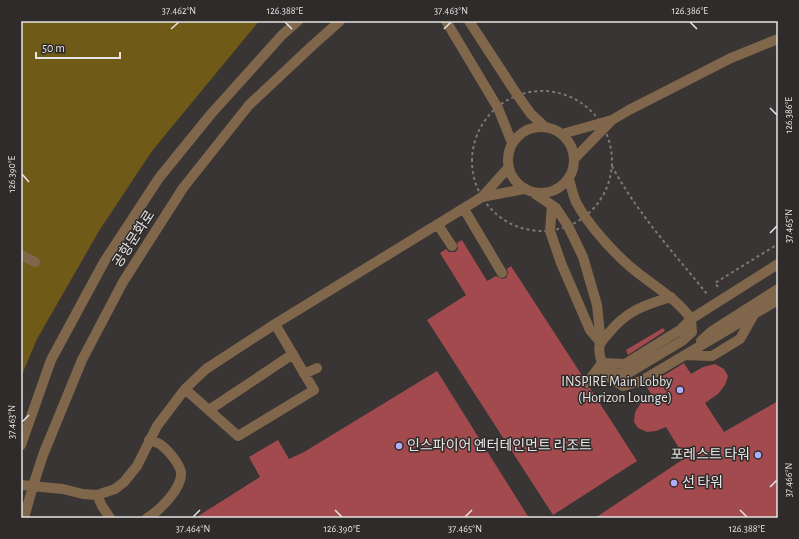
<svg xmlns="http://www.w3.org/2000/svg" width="799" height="539" font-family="'Alegreya Sans','Noto Sans KR',sans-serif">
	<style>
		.green { fill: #6f5a17 }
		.building { fill: #a24a4d }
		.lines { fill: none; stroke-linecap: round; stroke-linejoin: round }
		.path { stroke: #7b7877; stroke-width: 2; stroke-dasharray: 3 3; stroke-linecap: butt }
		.minor { stroke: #80664a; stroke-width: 10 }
		.ticks { fill: none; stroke: #e6e4e4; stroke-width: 1.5 }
		.poi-dot { fill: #b1adfa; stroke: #2e2b2a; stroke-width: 1.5 }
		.labels { text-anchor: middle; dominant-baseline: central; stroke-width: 3; stroke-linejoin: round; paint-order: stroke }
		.street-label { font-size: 14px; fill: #e6e4e4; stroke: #2e2b2a }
		.poi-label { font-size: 14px; fill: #e6e4e4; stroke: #2e2b2a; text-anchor: end }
		.neatline { fill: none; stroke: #e6e4e4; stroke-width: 1.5 }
		.ticks-label { font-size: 10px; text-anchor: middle; fill: #e6e4e4 }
	</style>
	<rect width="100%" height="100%" fill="#383534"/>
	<!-- green -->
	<path class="green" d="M21 21H259L152 151 99 231 37 339 21 377Z"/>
	<!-- building -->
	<path class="building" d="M462 240 487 281 496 276 502 279 506 278 508 273 507 269 511 266 583 377 581 382V386L586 389 590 388 637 461 553 515 427 320 466 295 440 253 446 249 449 252H455L458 249 457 243Z
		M663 328 665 331 628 355 626 350Z
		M684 363 691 374 703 367 715 364 724 369 728 376 725 385 718 394 705 403 724 432 778 401V518H595L685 458 666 427 656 431 647 432 638 428 634 422 635 412 641 403 652 395 646 386Z
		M437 371 529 518H195L260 477 249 457 278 440 289 459 304 452Z"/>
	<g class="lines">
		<!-- path -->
		<path class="path" d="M472 161a70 70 0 1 1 140 0a70 70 0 1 1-140 0Z
			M612 166C637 213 674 253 707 294
			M718 287 715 283 778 244"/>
		<!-- minor -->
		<path class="minor" d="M446 21 498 108 512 143
			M469 21 518 96 531 114 545 127
			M508 160a33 33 0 1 1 66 0a33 33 0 1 1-66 0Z
			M562 134 612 120
			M575 158 612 120 629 110 731 58 778 39
			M569 179C571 186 573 195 576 202 588 225 617 257 638 273 657 288 677 299 691 319L680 330 625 364 602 363C600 357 598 350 600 344 602 341 605 337 608 334 626 311 644 305 671 297
			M534 193 556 208 568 226 583 257 597 305 601 343
			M482 197 524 189
			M552 205 550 231 561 263 590 330 601 343
			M464 209 502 273
			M438 225 452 246
			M21 255 35 262
			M701 341 712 331 778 289
			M685 355 712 356 740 339 753 316
			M602 363 614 374H627L682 341 692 332 691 319 778 264
			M605 371 608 377 623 386 641 381 778 300
			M304 374 317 368
			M587 383 602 363
			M185 389 238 436 314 390 275 324
			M209 410 293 354
			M21 445 51 360 104 262 159 178 211 114 282 35 298 21
			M21 485 63 489 83 494 97 495 115 489 124 482 137 466 157 426 185 389 206 369 275 324 482 197 508 168
			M97 495 102 506 110 518
			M24 518 33 486 43 455 82 360 123 282 183 188 249 105 313 45 340 21
			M147 518C159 511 183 488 181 472 179 463 168 450 161 445 158 442 153 441 149 440"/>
	</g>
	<!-- ticks -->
	<path class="ticks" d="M285 22 292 29M690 22 697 29M171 29 179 22M444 29 451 22M770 108 777 115M22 174 29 182M770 233 777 226M22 422 29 415M770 487 777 480M335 510 342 517M740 510 747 517M193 517 200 510M465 517 472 510"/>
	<!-- markers -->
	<g class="poi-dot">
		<circle cx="680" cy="390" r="4"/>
		<circle cx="399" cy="446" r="4"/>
		<circle cx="758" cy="455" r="4"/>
		<circle cx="674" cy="483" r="4"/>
	</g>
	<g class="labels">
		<!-- street labels -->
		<g class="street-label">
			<text transform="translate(134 239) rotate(-57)">공항문화로</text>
		</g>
		<!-- poi labels -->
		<g class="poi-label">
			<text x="672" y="382">INSPIRE Main Lobby<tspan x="672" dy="16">(Horizon Lounge)</tspan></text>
			<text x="407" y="446" text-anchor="start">인스파이어 엔터테인먼트 리조트</text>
			<text x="750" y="455">포레스트 타워</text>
			<text x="682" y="483" text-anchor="start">선 타워</text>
		</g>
	</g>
	<!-- border -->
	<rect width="799" height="539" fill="none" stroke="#2e2b2a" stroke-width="44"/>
	<!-- scale -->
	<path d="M36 52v6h84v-6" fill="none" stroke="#e6e4e4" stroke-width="2"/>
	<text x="42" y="52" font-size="12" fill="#e6e4e4" stroke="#2e2b2a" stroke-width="3" paint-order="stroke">50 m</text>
	<rect x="22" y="22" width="755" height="495" class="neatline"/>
	<g class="ticks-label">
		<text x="179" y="14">37.462°N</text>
		<text x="285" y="14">126.388°E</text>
		<text x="451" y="14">37.463°N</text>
		<text x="690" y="14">126.386°E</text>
		<text transform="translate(788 115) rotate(-90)" y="4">126.386°E</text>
		<text transform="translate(11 174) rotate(-90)" y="4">126.390°E</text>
		<text transform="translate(788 226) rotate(-90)" y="4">37.465°N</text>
		<text transform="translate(11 422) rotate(-90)" y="4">37.463°N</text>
		<text transform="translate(788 480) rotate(-90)" y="4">37.466°N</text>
		<text x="193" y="532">37.464°N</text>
		<text x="342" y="532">126.390°E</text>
		<text x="465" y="532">37.465°N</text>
		<text x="747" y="532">126.388°E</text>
	</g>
</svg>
